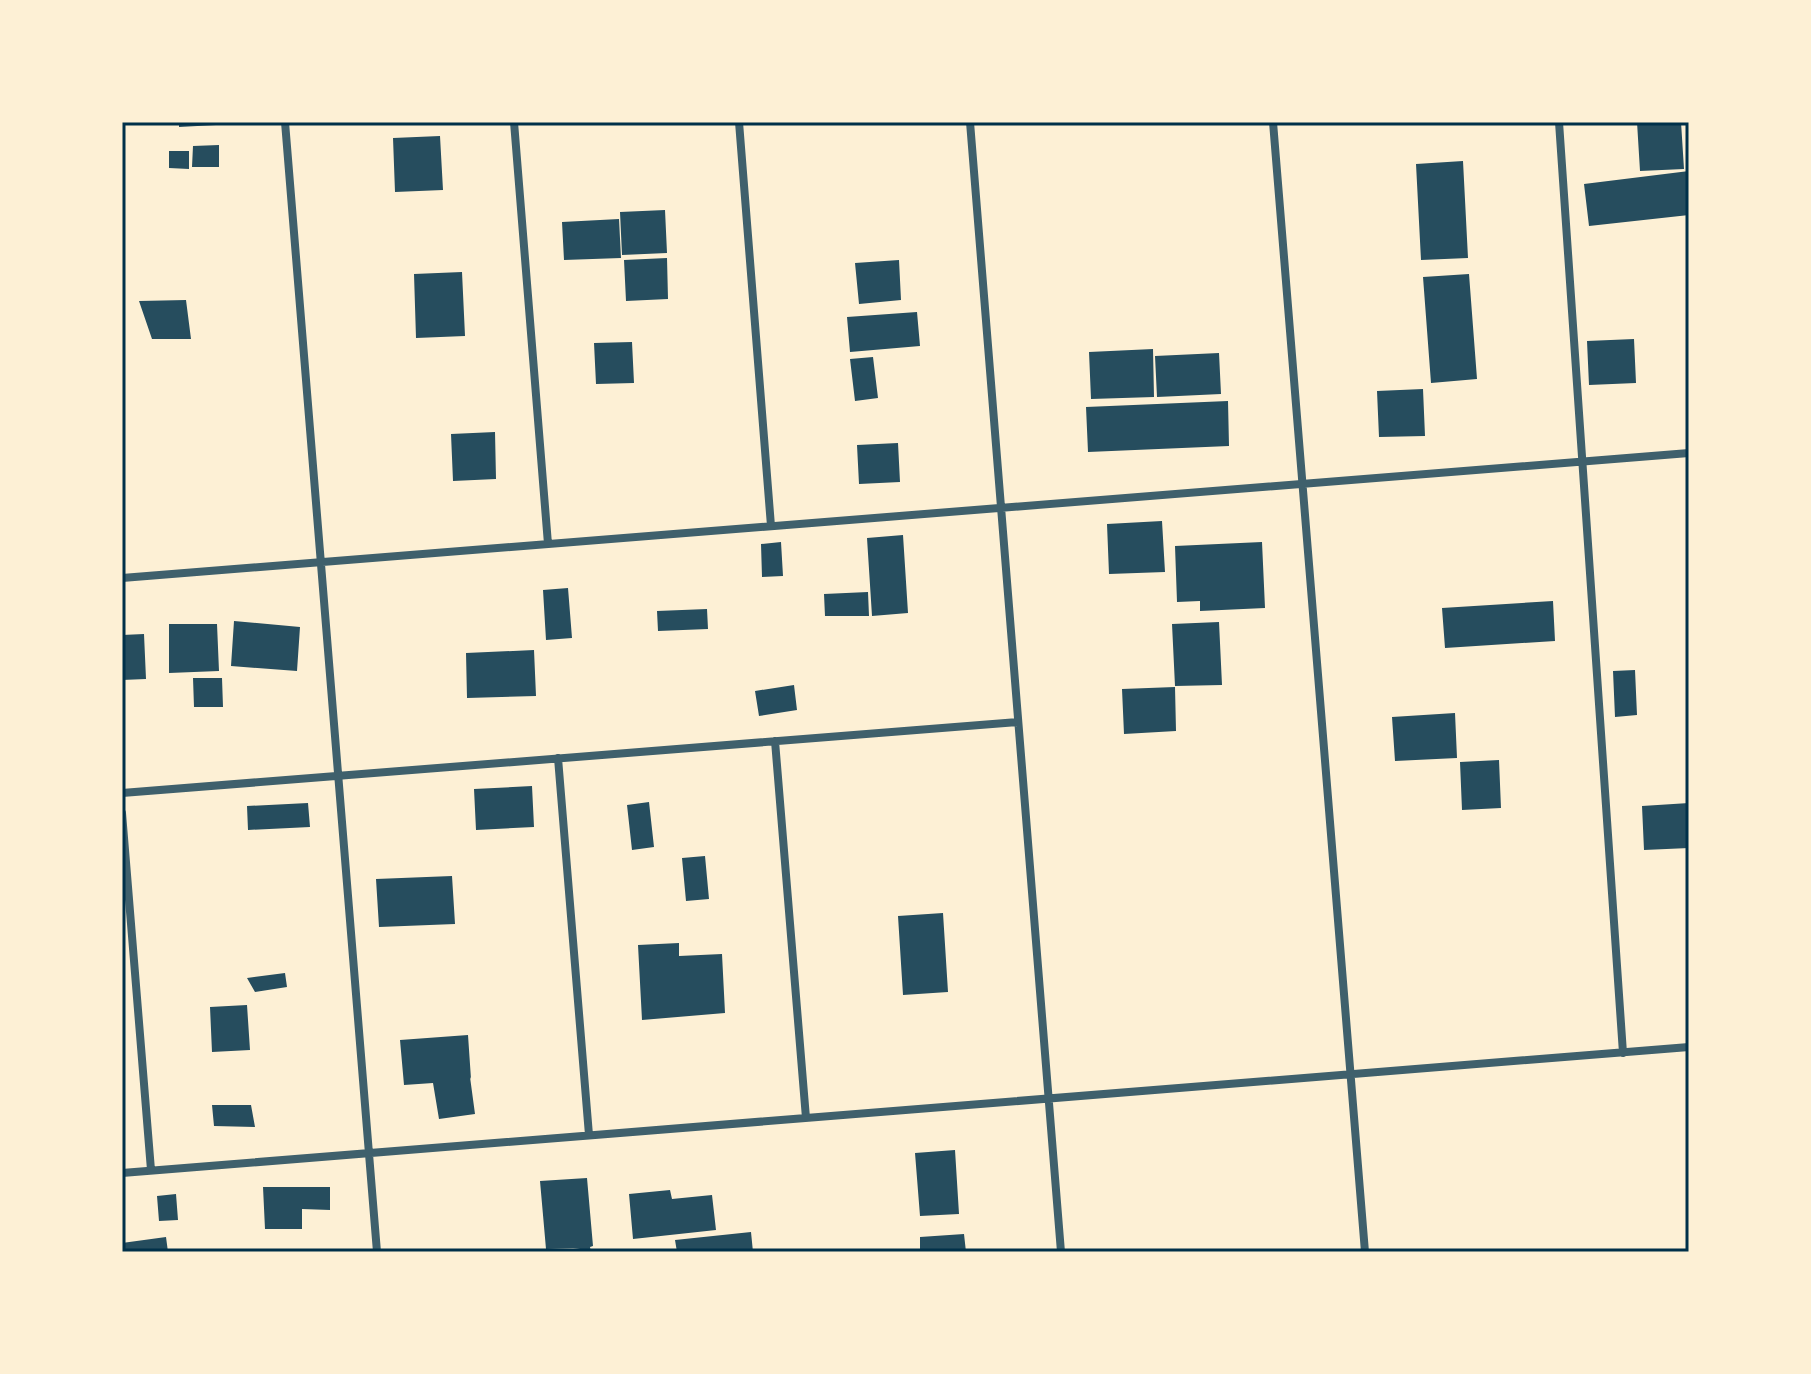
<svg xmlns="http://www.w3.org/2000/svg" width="1811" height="1374" font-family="Ubuntu,sans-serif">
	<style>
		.building { fill: #264d5e }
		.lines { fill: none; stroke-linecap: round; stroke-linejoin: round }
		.minor { stroke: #3f606c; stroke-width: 8 }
		.neatline { fill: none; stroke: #003049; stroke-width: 3 }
	</style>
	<rect width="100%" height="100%" fill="#fdf0d5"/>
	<!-- building -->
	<path class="building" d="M179 122H216V125L179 127Z
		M1637 122H1681L1684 169 1640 171Z
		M440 136 443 190 395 192 393 138Z
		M219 145V167H192L193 146Z
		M169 151H189V169L169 168Z
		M1463 161 1468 258 1421 260 1416 164Z
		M1689 171V215L1589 226 1584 184Z
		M665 210 667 253 622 255 620 212Z
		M619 219 621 258 564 260 562 222Z
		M667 258 668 299 626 301 624 260Z
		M899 260 901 300 859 304 855 263Z
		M462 272 465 336 416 338 414 274Z
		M1469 274 1477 379 1431 383 1423 277Z
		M186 300 191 339H152L139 301Z
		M917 312 920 346 850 352 847 317Z
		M1634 339 1636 383 1589 385 1587 341Z
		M632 342 634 383 596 384 594 343Z
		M1153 349 1154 397 1091 399 1089 352Z
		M1219 353 1221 394 1157 397 1155 356Z
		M873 357 878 398 855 401 850 359Z
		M1423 389 1425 436 1379 437 1377 391Z
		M1228 401 1229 446 1088 452 1086 407Z
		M495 432 496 479 453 481 451 434Z
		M898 443 900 482 859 484 857 445Z
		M1162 521 1165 572 1109 574 1107 524Z
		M903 535 908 613 872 616 867 538Z
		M781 542 783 576 762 577 761 544Z
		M1262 542 1265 608 1200 611V601L1177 602 1175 546Z
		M568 588 572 638 546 640 543 590Z
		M868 592 869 616H825L824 594Z
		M1553 601 1555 641 1445 648 1442 608Z
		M707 609 708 629 658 631 657 611Z
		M234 621 300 627 297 671 231 666Z
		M1219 622 1222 685 1175 686 1172 624Z
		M169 624H217L219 671 169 673Z
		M144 634 146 679 122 680V635Z
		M534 650 536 696 467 698 466 653Z
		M1635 670 1637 715 1615 717 1613 671Z
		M193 678H222L223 707H194Z
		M794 685 797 710 759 716 755 691Z
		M1175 687 1176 731 1124 734 1122 689Z
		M1455 713 1457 758 1395 761 1392 717Z
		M1499 760 1501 808 1462 810 1460 762Z
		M532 786 534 827 476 830 474 789Z
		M649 802 654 847 632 850 627 805Z
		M308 803 310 827 248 830 247 806Z
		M1689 803V848L1644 850 1642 806Z
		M705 856 709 899 686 901 682 858Z
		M452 876 455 924 379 927 376 879Z
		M943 913 948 992 903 995 898 916Z
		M679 943V956L722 954 725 1013 642 1020 638 945Z
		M285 973 287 987 255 992 247 978Z
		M247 1005 250 1050 212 1052 210 1007Z
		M468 1035 471 1079 470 1077 475 1114 439 1119 433 1083 404 1085 400 1040Z
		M212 1105H251L255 1127 214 1126Z
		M955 1150 959 1214 920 1216 915 1153Z
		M587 1178 593 1246 590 1247 591 1252H566V1250L580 1248 546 1249 540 1181Z
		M263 1187H330V1210L302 1209V1229H265Z
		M670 1190 672 1199 712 1195 716 1230 633 1239 629 1194Z
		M176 1194 178 1220 159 1221 157 1196Z
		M751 1232 753 1252H677L675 1240Z
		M964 1234 966 1252H920V1237Z
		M166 1237 168 1252H123L122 1243Z"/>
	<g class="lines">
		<!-- minor -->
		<path class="minor" d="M285 122 377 1252
			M514 122 548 544
			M739 122 771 526
			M970 122 1061 1252
			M1273 122 1365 1252
			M1559 122 1623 1053
			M122 578 1689 453
			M775 741 806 1118
			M558 758 589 1135
			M122 793 1018 722
			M122 813 151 1170
			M122 1173 1689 1047"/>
	</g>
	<!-- border -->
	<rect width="1811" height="1374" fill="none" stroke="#fdf0d5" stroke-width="248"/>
	<rect x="124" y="124" width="1563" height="1126" class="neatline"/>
</svg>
